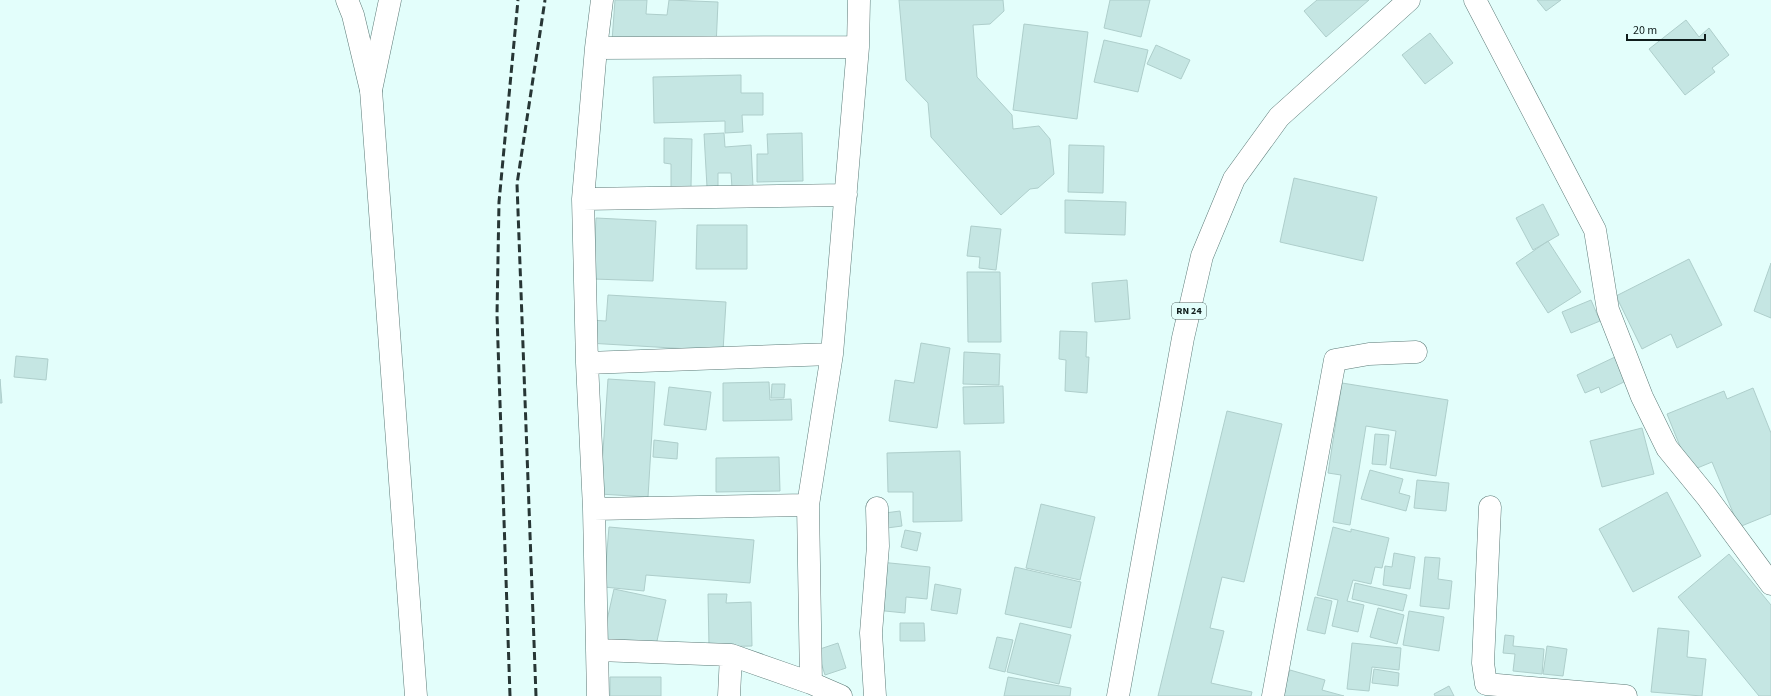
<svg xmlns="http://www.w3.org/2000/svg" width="1771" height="696" font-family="'Source Sans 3',sans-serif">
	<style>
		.building { fill: #c5e6e3; stroke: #aececb }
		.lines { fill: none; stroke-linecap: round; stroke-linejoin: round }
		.street-casing { stroke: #5d7b78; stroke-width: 23 }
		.secondary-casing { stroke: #5d7b78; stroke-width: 23 }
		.primary-casing { stroke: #5d7b78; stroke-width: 23 }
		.street { stroke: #fff; stroke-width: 22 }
		.secondary { stroke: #fff; stroke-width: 22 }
		.primary { stroke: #fff; stroke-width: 22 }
		.rail { stroke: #273635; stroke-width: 3; stroke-dasharray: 8 4; stroke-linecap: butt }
		.labels { text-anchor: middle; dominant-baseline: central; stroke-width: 3; stroke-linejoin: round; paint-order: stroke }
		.shield { fill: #e3fefb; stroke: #4f605f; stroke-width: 1 }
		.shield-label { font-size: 10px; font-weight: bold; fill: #101d1c }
	</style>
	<rect width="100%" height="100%" fill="#e3fefb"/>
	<!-- building -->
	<path class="building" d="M615 0H647L646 14 667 15 669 0 718 2 716 47 612 41Z
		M899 0H1003L1004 11 990 24 973 25 977 77 1012 115 1013 129 1039 126 1050 139 1054 174 1038 188 1030 189 1001 215 931 137 928 103 906 80Z
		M1110 0H1150L1141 37 1104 28Z
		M1317 0H1369L1326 37 1304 11Z
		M1537 0H1561L1546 11Z
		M1686 20 1699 37 1709 28 1729 55 1712 68 1715 72 1685 95 1649 49Z
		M1024 24 1088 32 1077 119 1013 110Z
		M1430 33 1453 63 1425 84 1402 55Z
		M1104 40 1148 50 1138 92 1094 82Z
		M1156 45 1190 60 1181 79 1147 64Z
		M741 75V93H763V115H742L743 132 725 133V121L654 123 653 77Z
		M724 133 725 147 751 145 753 187 732 188 731 173H718V187H707L704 134Z
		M802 133 803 181 757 182V154H768L767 134Z
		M664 138 692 139 691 187H671V164L664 163Z
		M1069 145 1104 146 1103 193 1068 192Z
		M1294 178 1377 197 1363 261 1280 242Z
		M1065 200 1126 202 1125 235 1065 233Z
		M1543 204 1559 235 1533 250 1516 218Z
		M596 218 656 221 653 281 593 279Z
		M697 225H747V269H696Z
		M971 226 1001 229 996 270 979 268 980 257 967 256Z
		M1548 241 1581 292 1548 313 1516 263Z
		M1689 259 1722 325 1677 348 1671 334 1642 349 1616 296Z
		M1771 263V318L1754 311Z
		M967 272H1000L1001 342H968Z
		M1127 280 1130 319 1095 322 1092 283Z
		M608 295 726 302 723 351 588 343 590 320 606 321Z
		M1591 300 1600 321 1571 333 1562 312Z
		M1060 331 1087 332 1086 357H1089L1087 393 1065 391 1066 360 1059 359Z
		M921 343 950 348 937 428 889 421 895 380 914 383Z
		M964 352 1000 354 999 385 963 384Z
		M16 356 48 359 46 380 14 377Z
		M1615 357 1626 381 1601 393 1599 387 1585 393 1577 375Z
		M0 379 2 403H0Z
		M608 379 655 382 648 497 600 494Z
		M769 382 770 400 791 399 792 420 723 421V383Z
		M1342 383 1448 400 1436 476 1390 468 1396 431 1366 426 1350 525 1333 522 1341 475 1328 473Z
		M772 384H785L784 398H771Z
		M1003 386 1004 423 964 424 963 387Z
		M669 387 711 392 706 430 664 425Z
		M1753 388 1771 433V514L1739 527 1712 462 1690 471 1667 414 1724 391 1727 399Z
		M1227 411 1282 424 1244 582 1222 577 1210 628 1224 631 1211 683 1252 692 1251 696H1158Z
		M1642 428 1654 474 1602 487 1590 441Z
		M1375 434 1389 435 1386 465 1372 464Z
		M654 440 678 443 677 459 653 457Z
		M960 451 962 521 913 522V492H888L887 453Z
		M779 457 780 491 716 492V458Z
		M1370 470 1403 479 1399 493 1410 496 1406 511 1361 499Z
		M1417 480 1449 483 1446 511 1414 508Z
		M1667 492 1701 556 1633 592 1599 529Z
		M1041 504 1095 517 1080 580 1026 568Z
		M900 511 902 526 887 528 885 513Z
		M609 527 754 540 750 583 646 575 644 591 604 587Z
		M1333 527 1351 532V529L1389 538 1382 568 1375 567 1371 584 1353 580 1347 601 1364 605 1358 632 1332 626 1338 600 1317 595Z
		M905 530 921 533 917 551 901 547Z
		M1394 553 1415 557 1410 589 1383 585 1385 566 1392 567Z
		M1729 554 1771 605V696H1759L1678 597Z
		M1425 557 1440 558 1438 579 1452 581 1449 609 1420 606Z
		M880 562 930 567 927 599 906 597 905 613 875 610Z
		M1015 567 1081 582 1071 628 1005 614Z
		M1355 583 1407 595 1403 611 1352 599Z
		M935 584 961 589 957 614 931 610Z
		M614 589 666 600 655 650 603 638Z
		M708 594H727L726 603 751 602 752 646 709 647Z
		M1315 597 1332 601 1325 634 1307 630Z
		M1378 608 1404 615 1397 644 1370 637Z
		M1409 611 1444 617 1439 651 1403 645Z
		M900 623H924L925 641H900Z
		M1020 623 1071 635 1059 684 1007 672Z
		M1658 628 1689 631 1687 657 1706 659 1702 696 1651 692Z
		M1505 635 1514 636 1513 646 1544 649 1542 674 1513 671 1515 654 1503 653Z
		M997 637 1013 640 1005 672 989 668Z
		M838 643 846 668 825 675 817 650Z
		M1352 643 1401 648 1399 670 1372 667 1369 691 1347 689Z
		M1547 646 1567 649 1563 676 1543 674Z
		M1374 669 1399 673 1398 686 1372 683Z
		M1290 670 1325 680 1322 690 1344 696H1282Z
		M610 677H661V696H610Z
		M1008 677 1071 688 1070 696H1004Z
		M1449 686 1454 696H1435L1434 694Z"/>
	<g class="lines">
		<!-- street casing -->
		<g class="street-casing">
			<path id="street" d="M1475 0 1595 230 1608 310 1642 397 1667 448 1707 497 1771 584
				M596 48 858 47
				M371 90 390 0
				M583 199 846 195
				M587 363 832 354
				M1490 507 1483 663 1486 684 1626 696
				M594 509 808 505
				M598 650 731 655
				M811 683 808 505 832 354 858 47 859 0
				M598 696 594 509 587 363 583 199 596 48 602 0
				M729 696 731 655 811 683 841 696
				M875 696 871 633 878 546 877 508
				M1273 696 1335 360 1369 354 1416 352"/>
		</g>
		<!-- secondary casing -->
		<g class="secondary-casing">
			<path id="secondary" d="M347 0 353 15 371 90 416 696"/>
		</g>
		<!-- primary casing -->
		<g class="primary-casing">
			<path id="primary" d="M1118 696 1183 338 1202 256 1234 179 1279 117 1409 0"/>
		</g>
		<!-- street -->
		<use href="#street" class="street"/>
		<!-- secondary -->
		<use href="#secondary" class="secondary"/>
		<!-- primary -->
		<use href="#primary" class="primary"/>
		<!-- rail -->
		<path class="rail" d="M510 696 497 315 499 202 518 0
			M536 696 517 184 545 0"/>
	</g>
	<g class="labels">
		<!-- shield labels -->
		<rect class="shield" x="1172" y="303" width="34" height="16" rx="3"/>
		<g class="shield-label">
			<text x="1189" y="311">RN 24</text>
		</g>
	</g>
	<!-- scale -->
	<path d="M1627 34v6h78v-6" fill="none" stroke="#101d1c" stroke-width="2"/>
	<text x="1633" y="34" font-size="12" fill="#101d1c" stroke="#e3fefb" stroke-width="3" paint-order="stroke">20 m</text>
</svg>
